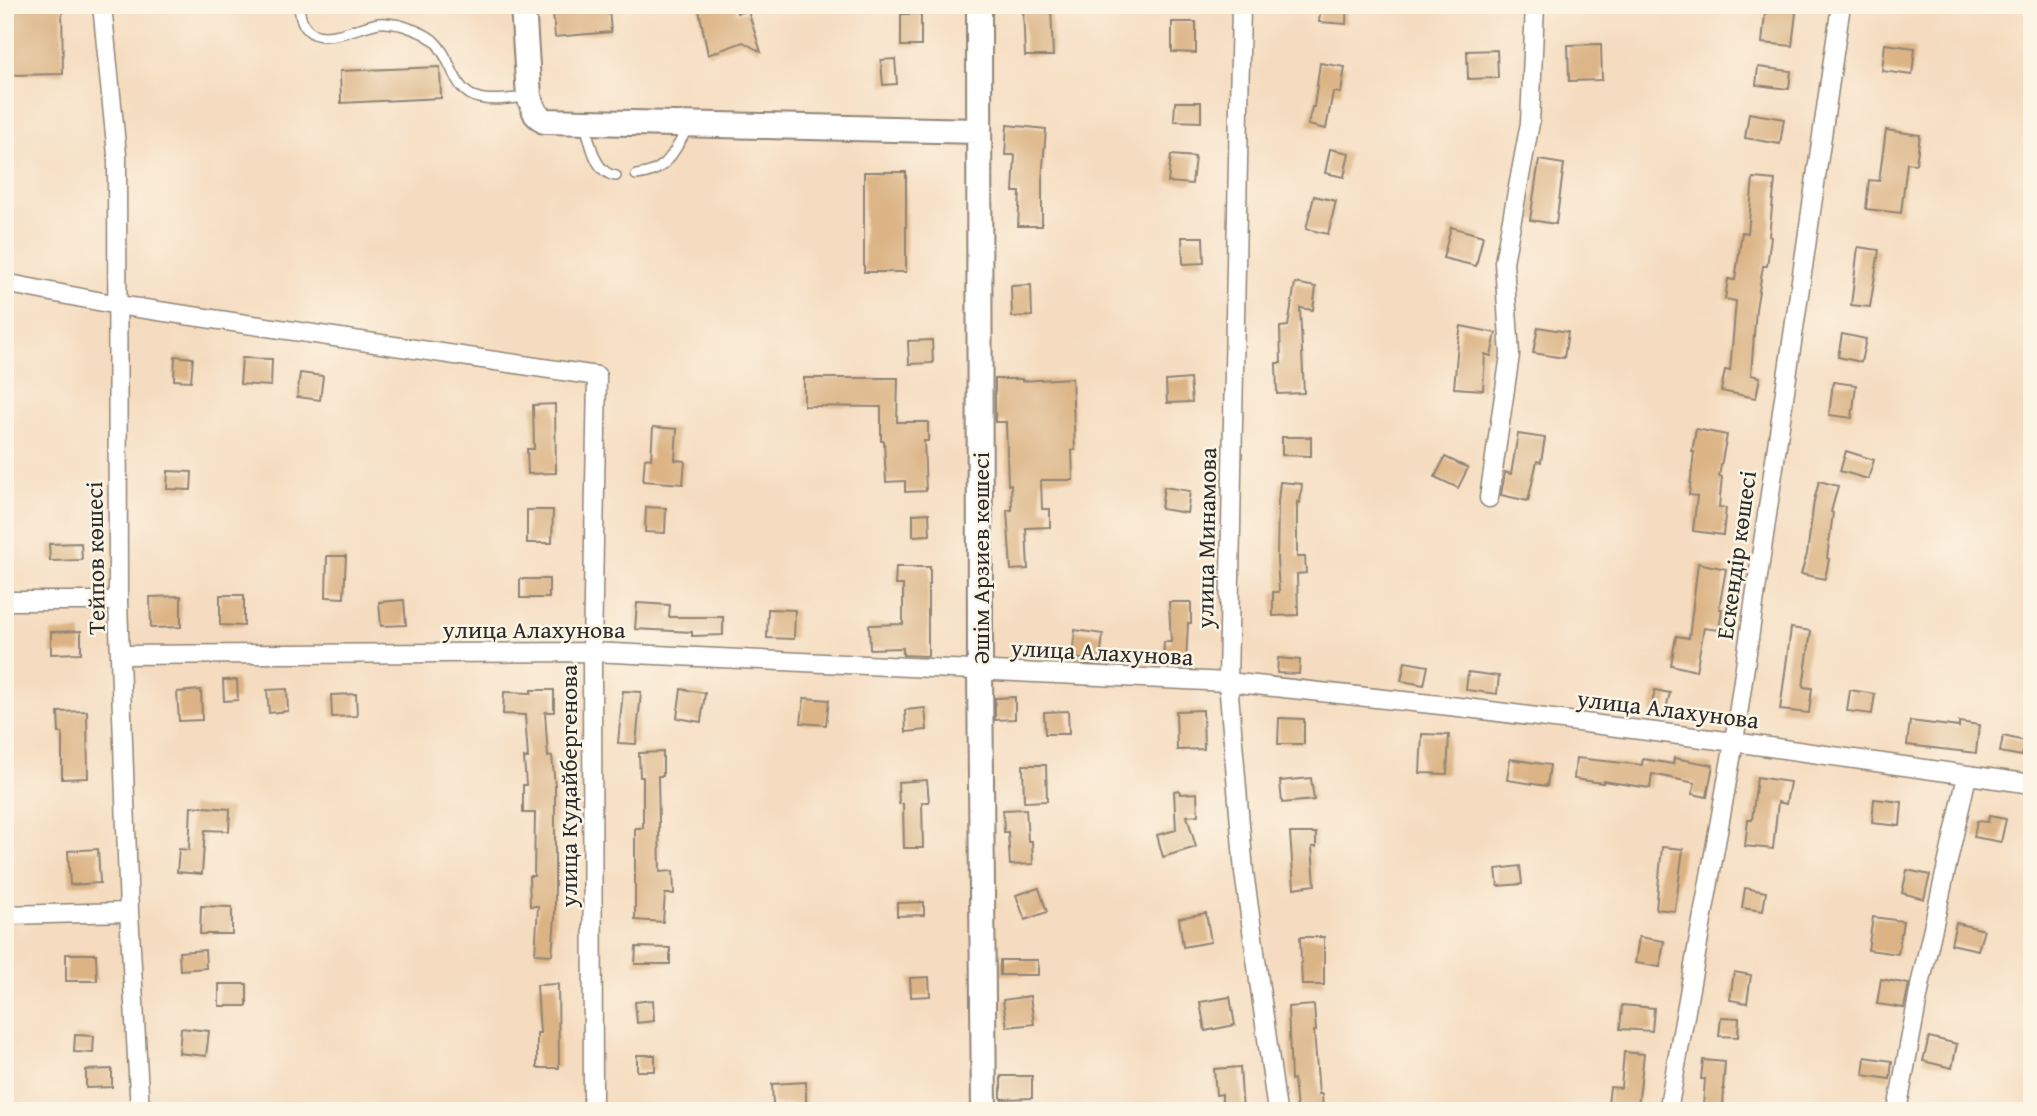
<svg xmlns="http://www.w3.org/2000/svg" width="2037" height="1116" font-family="'Gentium Book Plus',serif">
	<style>
		.building { fill: #dbb384 }
		.lines { fill: none; stroke-linecap: round; stroke-linejoin: round }
		.lane-casing { stroke: #908476; stroke-width: 12 }
		.street-casing { stroke: #908476; stroke-width: 21 }
		.secondary-casing { stroke: #908476; stroke-width: 28 }
		.lane { stroke: #fff; stroke-width: 9 }
		.street { stroke: #fff; stroke-width: 18 }
		.secondary { stroke: #fff; stroke-width: 24 }
		.labels { text-anchor: middle; dominant-baseline: central; stroke-width: 5; stroke-linejoin: round; paint-order: stroke }
		.street-label { font-size: 24px; fill: #2b2b2b; stroke: #fcf5e5 }
	</style>
	<rect width="100%" height="100%" fill="#fcf5e5"/>
	<filter id="ink" filterUnits="userSpaceOnUse"><feTurbulence type="fractalNoise" baseFrequency=".0143" numOctaves="2"/><feDisplacementMap in="SourceGraphic" scale="14" xChannelSelector="R" yChannelSelector="G"/><feConvolveMatrix kernelMatrix="1 2 1 2 8 2 1 2 1" color-interpolation-filters="sRGB"/></filter>
	<filter id="wash" filterUnits="userSpaceOnUse"><feTurbulence type="fractalNoise" baseFrequency=".00686" numOctaves="4" result="noise"/><feDisplacementMap in="SourceGraphic" scale="28" xChannelSelector="R" yChannelSelector="G"/><feGaussianBlur stdDeviation="1.57" result="paint"/><feColorMatrix in="noise" values="0 0 0 0 0 0 0 0 0 0 0 0 0 0 0 0 0 1.4 0 .05"/><feComposite in="paint" operator="in"/></filter>
	<g filter="url(#wash)">
		<rect width="100%" height="100%" fill="#f5dcc0"/>
		<g id="blocks">
			<!-- building -->
			<path class="building" d="M10 5H62L63 74 11 75Z
				M698 5H735L737 13 748 11 761 52 743 42 708 55Z
				M1321 5H1347L1346 24 1319 22Z
				M1766 5H1797L1792 46 1762 43Z
				M1051 7 1053 56H1025L1023 8Z
				M609 9 611 32 555 37 553 13Z
				M901 14H921V46H901Z
				M1172 22H1196V53L1172 52Z
				M1601 44 1602 80 1569 81 1568 45Z
				M1885 44 1915 48 1912 75 1882 71Z
				M1497 50 1498 78 1468 79 1467 51Z
				M895 59 897 84 883 85 881 60Z
				M1320 63 1345 67 1341 93 1333 92 1326 129 1308 125 1312 107H1314Z
				M440 67 441 98 341 103 340 71Z
				M1758 67 1791 71 1789 89 1756 85Z
				M1175 102H1201V122L1174 121Z
				M1749 113 1784 119 1780 144 1745 138Z
				M1007 125 1046 129 1042 180V226H1018L1020 192H1013L1015 155H1005Z
				M1886 130 1920 135 1916 164 1907 163 1901 213 1866 209 1869 180 1879 181Z
				M1330 149 1349 153 1344 177 1325 173Z
				M1171 155 1195 157 1192 184 1168 182Z
				M1539 160 1564 164 1556 224 1530 220Z
				M864 172H906V272H864Z
				M1753 178 1775 180 1769 236 1771 237 1767 266H1763L1756 309 1751 375 1760 377 1756 398 1721 391 1725 370 1730 371 1736 301 1725 299 1728 279 1735 280 1742 232 1748 233Z
				M1314 196 1336 201 1328 234 1306 229Z
				M1451 227 1483 236 1476 266 1443 258Z
				M1182 237H1203L1204 263 1183 264Z
				M1858 247 1879 250 1870 307 1851 305Z
				M1295 283 1316 287 1313 310 1300 308 1304 393 1277 394 1276 363H1281L1280 327 1288 326Z
				M1031 285 1032 316 1012 317 1011 286Z
				M1461 326 1496 333 1491 356 1485 354 1483 390 1454 388 1458 343Z
				M1538 327 1568 332 1564 358 1533 353Z
				M1842 334 1866 339 1861 362 1838 357Z
				M932 340 933 363 909 364 908 341Z
				M175 356 193 358 191 381 174 380Z
				M242 358 272 359 271 386 240 384Z
				M300 373 323 376 320 400 297 397Z
				M804 378H898L897 422H928V441H924L926 491 905 492V481L886 482 884 441H881V407L804 406Z
				M1072 378 1075 450H1072L1073 480H1041L1042 509H1050V527L1026 528 1028 569 1011 570 1007 510H1012L1011 484 1008 485 1006 422H995V379H1022V381Z
				M1190 379 1192 402 1167 403 1166 381Z
				M1833 382 1856 385 1852 418 1829 415Z
				M555 404 556 473 528 474 527 449H534L533 405Z
				M653 427 677 429 675 460 685 461 683 484 643 481 645 458 651 459Z
				M1696 429 1727 435 1719 476 1722 477 1719 507 1726 508 1723 535 1693 531 1697 496 1689 495 1694 452H1692Z
				M1518 434 1545 438 1541 462 1537 461 1528 501 1501 495 1505 472 1511 474Z
				M1282 437H1311V456L1282 455Z
				M1846 451 1874 460 1868 479 1840 471Z
				M1445 457 1468 468 1458 488 1435 477Z
				M168 471 192 472 191 490 167 489Z
				M1819 481 1838 486 1831 512 1833 513 1827 558 1829 559 1825 579 1801 574 1807 554 1814 501Z
				M1280 482 1302 484 1300 503 1297 502V557H1305L1306 573 1297 574 1298 615 1273 616V592H1279L1277 559 1278 502Z
				M1164 487 1190 491 1187 513 1161 509Z
				M646 507 666 508 665 533 645 532Z
				M527 510H553L552 543H527Z
				M929 513 930 535 913 536V514Z
				M81 543 82 560 50 561 49 544Z
				M327 556H346L344 598 326 597Z
				M1698 563 1726 569 1719 609H1722L1719 630 1704 628 1696 671 1671 665 1676 636 1689 638Z
				M896 567H930V585H928V656L903 655V648L870 649 869 625 903 624V585H895Z
				M520 579H549V598H520Z
				M220 595H244V626L220 625Z
				M181 596V627L151 628 150 597Z
				M404 600 406 625 381 626 379 602Z
				M1169 602H1191V623H1188L1186 663 1163 662 1164 642H1171Z
				M637 603 670 605 669 617H723V635L692 636V632L635 629Z
				M768 609 795 610 794 639 767 638Z
				M1791 628 1811 631 1803 687 1812 688 1809 713 1780 710Z
				M1075 630 1103 634 1100 661 1072 658Z
				M81 631V653L51 654V632Z
				M1278 658 1300 660 1299 674 1277 673Z
				M1405 662 1428 666 1424 685 1401 681Z
				M1468 672 1499 676 1497 694 1466 690Z
				M223 680H237L238 700 224 701Z
				M287 689 288 711 269 713 267 690Z
				M681 689 705 693 701 722 677 718Z
				M201 690 202 720 179 721 177 692Z
				M531 690H554V712H545L548 757 552 756 555 785V918L552 955 535 954 538 906H530L529 876H534L535 813H523V785H526L524 758H528L525 715 503 714 504 692 531 693Z
				M1655 690 1670 693 1664 716 1650 713Z
				M1850 690 1875 694 1872 714 1847 711Z
				M623 691 641 692 636 744 618 743Z
				M356 694 357 716 332 717 331 695Z
				M1015 697V719L995 720V698Z
				M804 698 829 700 826 725 801 723Z
				M925 708 927 730 906 732 905 710Z
				M1203 710 1204 749 1177 750 1176 711Z
				M87 711 88 778 62 779V733H59L58 712Z
				M1068 711 1069 734H1045L1044 712Z
				M1279 718 1304 719V744H1278Z
				M1910 721 1959 727V722L1979 725 1976 753 1907 745Z
				M1422 734 1449 735 1447 774 1420 773Z
				M2003 736 2025 741 2022 756 2000 752Z
				M663 752V776H658L660 872 673 871 674 894H665L663 922 635 920V828H643V777H640L639 753Z
				M1576 758 1642 765 1643 759 1673 764 1674 758 1713 765 1707 797 1692 794 1695 783 1652 774 1650 788 1603 781V783L1574 779Z
				M1510 759 1550 765 1547 786 1507 780Z
				M1023 765H1046L1047 801 1024 802Z
				M1757 777 1790 782 1786 804 1778 802 1773 849 1745 846 1748 820H1752Z
				M1311 778 1314 800 1282 803 1280 781Z
				M927 780 929 802H922L923 848H904L903 804H899L898 782Z
				M1179 790 1180 794 1197 793 1198 815 1187 816 1196 847 1163 857 1157 835 1176 830 1174 791Z
				M1874 799 1902 802 1900 826 1872 823Z
				M191 806 230 809 229 831 205 830 202 874 177 872 179 849 189 850Z
				M1026 809 1028 841H1032L1033 864 1010 865 1008 832H1004L1003 810Z
				M1989 816 2006 819 2001 842 1974 837 1977 821 1988 822Z
				M1290 833H1316V847H1312L1315 885 1294 888Z
				M1662 847 1683 849 1675 911 1656 909Z
				M98 849 100 883 70 885 68 851Z
				M1520 866 1522 884 1498 886 1496 869Z
				M1907 870 1930 875 1924 899 1902 893Z
				M1039 888 1047 912 1025 920 1016 895Z
				M1745 888 1766 892 1763 911 1742 908Z
				M924 902V915L897 916V903Z
				M201 906 232 907V934H200Z
				M1206 913 1211 942 1183 947 1179 918Z
				M1873 917 1903 921 1898 954 1868 950Z
				M1956 923 1984 930 1978 950 1951 944Z
				M1300 937H1324V985H1302Z
				M1639 937 1664 941 1660 967 1635 963Z
				M636 947 670 948V964H635Z
				M205 950 206 968 180 970 179 952Z
				M66 954H96L97 981H66Z
				M1000 960H1038V975H1000Z
				M1734 972 1751 975 1747 1003 1730 1000Z
				M929 977 930 996 911 997 910 978Z
				M1881 979 1909 984 1904 1008 1877 1004Z
				M219 984H247V1006H219Z
				M558 984 559 1068H537V1033H540L537 985Z
				M1030 996 1034 1024 1007 1027 1003 1000Z
				M1230 997 1235 1025 1205 1031 1200 1002Z
				M653 1000 654 1021 637 1023 635 1002Z
				M1314 1005 1316 1031H1314L1319 1094H1322L1323 1111H1297L1294 1079 1291 1080 1288 1007Z
				M1622 1005 1654 1008 1652 1031 1620 1029Z
				M1721 1017 1739 1018 1738 1037 1719 1036Z
				M181 1028 209 1031 206 1056 179 1053Z
				M75 1035 94 1036 93 1053 74 1052Z
				M1929 1037 1957 1044 1952 1068 1923 1061Z
				M1624 1052 1644 1054 1638 1107 1608 1104 1610 1087 1621 1088Z
				M637 1055H655V1071H637Z
				M1865 1057 1892 1061 1890 1079 1863 1075Z
				M1703 1060 1725 1062 1723 1089H1724L1723 1108 1703 1107 1705 1079H1701Z
				M1240 1067 1243 1111H1222V1094L1216 1095 1214 1069Z
				M112 1069V1087L86 1088V1070Z
				M1001 1076H1032V1098L1001 1099Z
				M806 1082V1104L773 1105 772 1084Z"/>
		</g>
	</g>
	<g filter="url(#ink)">
		<use href="#blocks" fill-opacity="0" stroke="#908476" stroke-width="2"/>
		<g class="lines">
			<!-- lane casing -->
			<g class="lane-casing">
				<path id="lane" d="M299 5C302 57 348 29 379 23 385 22 394 24 400 25 410 28 427 34 434 41 452 57 453 93 479 98 493 102 512 98 527 97
					M585 125C591 143 594 173 616 176
					M636 175C668 172 673 152 688 128"/>
			</g>
			<!-- street casing -->
			<g class="street-casing">
				<path id="street" d="M102 5 117 155 118 601 129 912 140 1111
					M1241 5 1228 682 1244 872 1277 1111
					M5 283 118 305 597 376 592 652 593 1111
					M1489 498 1510 355 1504 262 1530 123 1535 5
					M5 601H118
					M121 655 592 652 1228 682 1459 707 1734 742 2032 784
					M5 915 129 912
					M1668 1111 1734 742 1841 5
					M1897 1111 1921 981 1967 776"/>
			</g>
			<!-- secondary casing -->
			<g class="secondary-casing">
				<path id="secondary" d="M523 5 529 97 536 114 544 121 978 131
					M979 5 980 671 984 1111"/>
			</g>
			<!-- lane -->
			<use href="#lane" class="lane"/>
			<!-- street -->
			<use href="#street" class="street"/>
			<!-- secondary -->
			<use href="#secondary" class="secondary"/>
		</g>
	</g>
	<g class="labels">
		<!-- street labels -->
		<g class="street-label">
			<text transform="translate(1206 538) rotate(-89)">улица Минамова</text>
			<text transform="translate(1736 555) rotate(-82)">Ескендір көшесі</text>
			<text transform="translate(95 558) rotate(-91)">Тейпов көшесі</text>
			<text transform="translate(980 558) rotate(-90)">Әшім Арзиев көшесі</text>
			<text x="534" y="629">улица Алахунова</text>
			<text transform="translate(1102 652) rotate(3)">улица Алахунова</text>
			<text transform="translate(1668 709) rotate(7)">улица Алахунова</text>
			<text transform="translate(568 786) rotate(-90)">улица Кудайбергенова</text>
		</g>
	</g>
	<!-- margin -->
	<rect width="2037" height="1116" fill="none" stroke="#fcf5e5" stroke-width="28"/>
</svg>
